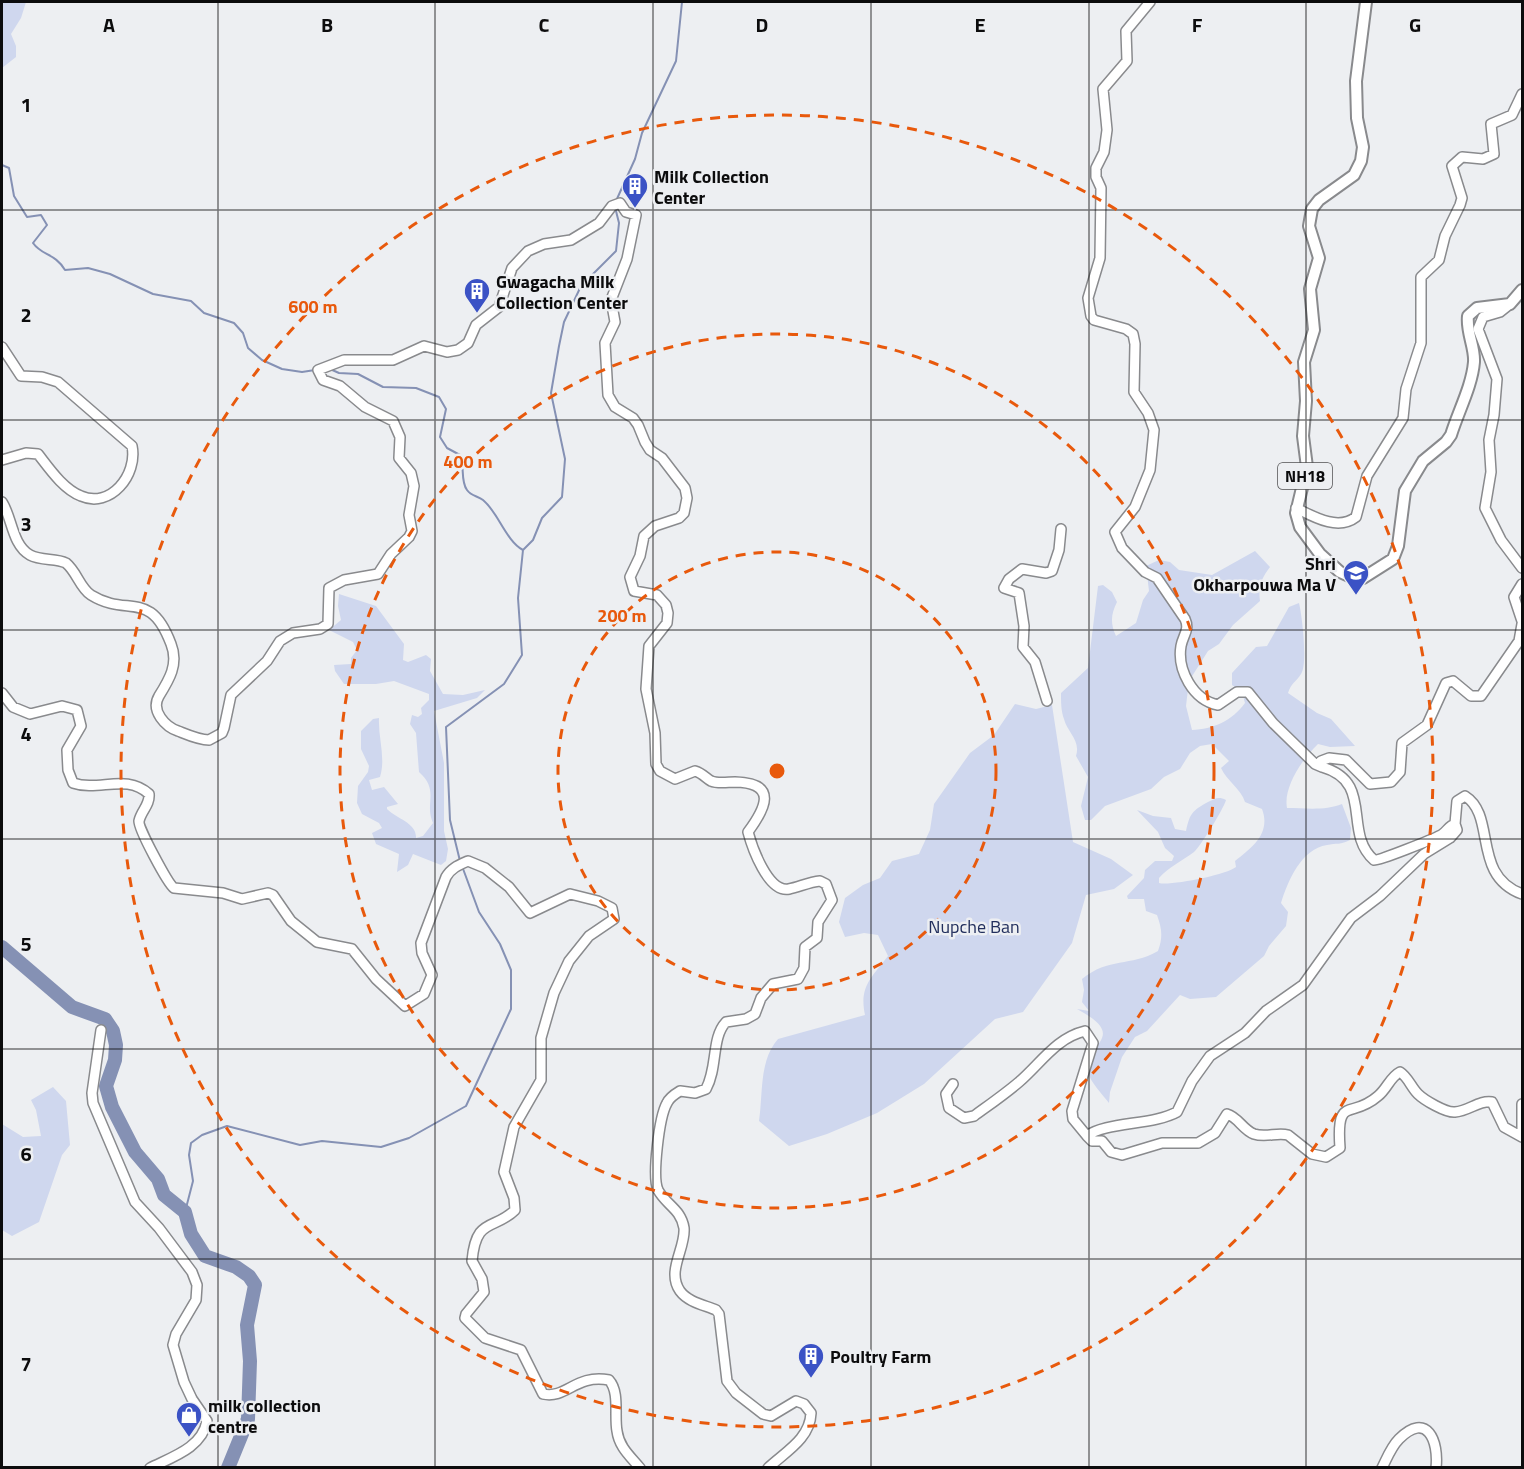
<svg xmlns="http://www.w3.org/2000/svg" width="1524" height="1469" font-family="'Titillium Web',sans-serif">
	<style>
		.green { fill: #cfd7ee }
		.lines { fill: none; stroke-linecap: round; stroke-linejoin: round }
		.stream { stroke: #8591b4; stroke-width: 2 }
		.river { stroke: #8591b4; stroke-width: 14 }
		.minor-casing { stroke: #898a8d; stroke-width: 12 }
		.major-casing { stroke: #898a8d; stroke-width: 14 }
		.minor { stroke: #fff; stroke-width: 9 }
		.major { stroke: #fff; stroke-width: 10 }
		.grid { fill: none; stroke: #0c0c0d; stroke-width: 1.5; stroke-opacity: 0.55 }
		.ring { fill: none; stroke: #e8590c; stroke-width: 3; stroke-dasharray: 10 8 }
		.labels { text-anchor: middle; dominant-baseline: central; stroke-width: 5; stroke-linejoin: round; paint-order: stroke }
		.shield { fill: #edeff2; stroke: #505052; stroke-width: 1.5 }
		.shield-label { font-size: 16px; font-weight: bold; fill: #0c0c0d }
		.poi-label { font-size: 18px; font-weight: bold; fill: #0c0c0d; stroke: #edeff2; text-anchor: start }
		.park-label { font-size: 18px; fill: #222f5d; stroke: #edeff2 }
		.grid-label { font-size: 20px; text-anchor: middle; font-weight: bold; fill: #0c0c0d; stroke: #edeff2; stroke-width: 5; stroke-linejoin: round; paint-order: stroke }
		.centre { fill: #e8590c; stroke: #edeff2; stroke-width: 3 }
		.ring-label { font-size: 18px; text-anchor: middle; font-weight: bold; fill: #e8590c; stroke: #edeff2; stroke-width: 5; stroke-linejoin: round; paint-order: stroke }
	</style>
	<rect width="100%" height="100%" fill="#edeff2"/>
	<!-- green -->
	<path class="green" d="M2 2H26L21 18 11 34 16 46V57L2 68Z
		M1255 551 1270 567C1261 579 1258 587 1260 601L1233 625 1219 644 1208 651 1189 681 1186 706 1192 730C1213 729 1232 721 1245 703L1242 692 1232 685V673L1256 647 1267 646 1289 607 1299 603C1302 615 1308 664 1301 674 1296 682 1291 683 1288 693L1317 713 1331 719 1355 746 1330 747 1318 744C1303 758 1283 787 1287 808 1305 808 1325 811 1342 804L1351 828 1350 840C1341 845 1336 843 1327 845 1301 849 1288 881 1281 903L1288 912 1286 926 1269 946 1264 956 1216 997 1190 999 1180 995 1147 1031 1135 1037 1122 1057 1110 1092 1109 1103C1103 1095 1090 1082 1088 1072 1083 1043 1131 1038 1077 1009L1089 1011 1082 1002 1084 990 1082 979C1109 957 1130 967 1158 951 1163 937 1162 929 1157 915L1146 911 1144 899H1128L1127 896 1144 878 1145 870 1155 861H1172L1174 856 1165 848 1158 832 1137 810 1153 816 1171 818 1175 829 1186 831C1190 813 1192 811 1208 802 1215 799 1218 796 1226 800 1223 810 1200 847 1194 852 1182 861 1169 867 1159 878V883C1170 886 1226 875 1236 867L1235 861C1253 847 1271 833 1262 809L1245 802C1241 789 1227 781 1221 768L1229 761 1212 744 1200 746 1190 753 1180 769 1164 777 1151 789 1105 806 1091 820H1085L1081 806 1088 777 1076 756C1081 740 1067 732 1064 719 1061 711 1061 702 1061 693L1088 668 1098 586 1103 585 1112 592 1117 602C1111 614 1110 623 1116 636L1136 623 1143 600 1149 591 1146 566 1159 560 1170 562 1179 570 1212 575Z
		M339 594 376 606 404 644 403 660 408 662 426 655 431 659 430 671 443 694 463 695 485 690 477 698 434 711 444 763V831L448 849 446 861 441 865 413 854 408 865 397 872 399 854 376 844 372 833 382 828 379 823 362 814 357 803 358 786 368 772 369 766 361 749V731L373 719 379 718C378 738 386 758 380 777L369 780 372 790 384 787 398 804 387 807V809C397 819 417 823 416 838L423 836 433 823C424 803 440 791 419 772L416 733 410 724 412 715 418 717 422 714 421 708 429 700V694L394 681 376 684H344L335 671 334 665 351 664V658L357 650 353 642 329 630 341 620 338 606Z
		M1015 704 1036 709 1052 705 1073 842 1111 859 1133 875 1114 889 1086 895 1072 943 1023 1012 995 1019 924 1084 877 1113 827 1134 789 1146 759 1121C763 1095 759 1060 778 1039L865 1015C859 987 871 978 888 956L878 935 864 933 845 937 839 922 845 898 863 885 880 878 892 861 919 854 930 830 934 804 970 753 994 735Z
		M53 1087 66 1101 70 1145 62 1155 39 1222 12 1236 2 1230V1124L23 1137 41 1136 36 1110 31 1100Z"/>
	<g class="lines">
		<!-- stream -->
		<path class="stream" d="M2 165 9 168 14 196 27 217 41 215 47 225 33 243C42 256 55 253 65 270L88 268 110 274 153 294 191 301 204 313 234 323 243 333 248 348 262 360 282 369 302 372 315 370
			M616 201 635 159 642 133 676 61 682 2
			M330 369 339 373 358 374 383 387 416 388 439 397 446 409 440 437 447 448 460 455C465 465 460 481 467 490 471 496 478 496 483 500 498 512 506 541 523 550
			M460 861 450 820 446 727 504 684 522 655 518 598 523 550 533 540 542 518 562 497 565 459 551 393 559 346 564 322 581 286 616 251 619 223 615 207
			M185 1212 193 1181 189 1155 191 1143 202 1135 227 1126 300 1145 322 1141 381 1147 409 1138 466 1106 511 1009V970L500 944 479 912 462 866"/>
		<!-- river -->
		<path class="river" d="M2 947 72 1007 105 1019 113 1031 116 1045 115 1060 106 1086 112 1107 135 1152 158 1179 164 1195 185 1212 191 1234 205 1256 236 1267 249 1276 255 1285 247 1325 250 1361 248 1419 228 1468"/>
		<!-- minor casing -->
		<g class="minor-casing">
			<path id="minor" d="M1150 2 1126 31 1127 61 1103 89 1107 130 1104 152 1096 168V177L1101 188 1100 258 1088 298 1091 316 1094 320 1126 329 1133 334 1135 344 1134 392 1148 413 1154 430 1150 470 1135 507 1115 532 1122 548 1145 572 1157 578 1185 619C1190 630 1183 635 1181 646 1177 670 1193 700 1218 705L1237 692H1248L1273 723 1315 764 1322 767
				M1510 304 1500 312 1483 317 1478 329 1497 379 1494 415 1489 440 1491 472 1485 508 1501 540 1522 568
				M2 460 26 453 38 454C49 468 63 489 81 496 110 509 138 475 132 446L58 382 42 377 21 376 2 347
				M2 502C12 517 12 545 30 555 41 561 56 558 66 563 77 572 80 588 91 595 128 618 150 588 171 644 179 664 169 680 159 696 150 711 166 727 178 731 188 735 199 740 209 740L222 733 224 728 231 695 267 661 280 641 293 633 320 629 328 624 329 588 344 580 378 574 391 554 409 537 412 531 409 515 414 486 411 473 399 458 400 437 393 421 365 407 340 386 323 380 318 370 344 360H393L424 346 447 352 458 350 468 343 476 325 499 307 512 268 528 251 544 244 571 240 599 223 612 206 620 203 626 212 636 215 627 259 611 300 615 322 605 343 608 395 615 407 633 418 638 425 645 442 650 450 662 458 685 488 687 498 684 513 679 518 655 526 644 536 640 556 630 577 634 591 657 595 666 605 668 613 667 623 649 646 646 689 655 733 656 764 660 771 675 779 695 771C702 773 706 778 711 781 718 784 728 782 735 782 779 783 765 809 748 832 752 847 768 893 789 889 799 887 809 882 820 881L826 884 832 900 818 922 817 938 805 947 804 968 798 979 773 984 761 998 755 1014 746 1019 726 1022C711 1038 718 1067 706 1089L695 1093 680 1091C675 1094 669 1098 667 1103 659 1117 652 1177 658 1190 666 1205 681 1209 684 1228 686 1248 666 1271 680 1291 688 1302 704 1305 716 1310L719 1314 727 1381 736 1393 763 1414 771 1416 796 1401 804 1404 811 1413C810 1439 785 1452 768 1468
				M1296 508C1314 517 1338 531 1356 517L1367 476 1403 418 1406 389 1421 343V277L1439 260 1445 236 1460 205 1462 198 1452 166 1462 157 1483 159 1494 154 1491 124 1512 115 1522 94
				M1522 584 1514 597 1522 621
				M1522 624 1519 641 1481 696H1471L1453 681 1446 683 1427 725 1402 743 1400 772 1391 782 1370 784 1346 760 1329 758 1321 761 1322 767C1375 782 1342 832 1374 860 1379 861 1433 839 1441 835 1447 832 1448 826 1455 824L1457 830 1450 838 1424 854 1380 896 1351 918 1303 985 1266 1011 1245 1033 1210 1056 1192 1081 1177 1112C1154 1125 1105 1122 1087 1136L1092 1141H1102L1111 1152 1122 1155 1162 1143H1198L1215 1133 1227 1114C1238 1117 1243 1130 1254 1134 1266 1138 1277 1132 1288 1135L1312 1154 1326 1157 1340 1148C1336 1094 1351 1120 1378 1096 1387 1089 1390 1077 1400 1072 1408 1077 1411 1087 1418 1094 1424 1100 1446 1113 1455 1112 1469 1111 1479 1100 1492 1102L1504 1127 1522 1137
				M2 693 13 707 30 714 62 706 77 710 81 726 67 750 68 770 73 783C99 792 126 773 149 794 150 805 141 811 139 821 138 828 168 884 174 888L223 893 242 899 268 893 273 895 291 921 317 942 352 949 376 979 405 1006 424 994 432 975 422 953 421 943 446 877C451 868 459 865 468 861L485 868 509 887 530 913 570 894 598 901 612 908 614 919 589 936 569 961 554 993 541 1038V1080L514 1127 504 1172 514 1198 515 1210C494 1231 476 1216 472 1261L482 1279 484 1292 466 1314 465 1318 485 1338 521 1350 543 1394C567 1399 575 1374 609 1380 620 1392 614 1416 617 1431 619 1447 630 1456 640 1468
				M1047 701 1035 662 1023 647 1024 626 1019 593 1004 588 1009 579 1022 569 1046 573 1052 571 1059 550 1061 529
				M1455 824 1457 801 1465 796C1497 816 1471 875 1522 894
				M101 1030 92 1093 93 1103 135 1202 159 1228 192 1272 197 1285 196 1300 176 1334 173 1345 184 1382 192 1399 207 1421C202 1448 172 1457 150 1468
				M953 1084 946 1094 949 1108 964 1118 974 1116C989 1105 1005 1094 1019 1082 1041 1063 1056 1038 1085 1031L1093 1043 1072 1111 1073 1119 1087 1136
				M1522 1104V1129
				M1382 1468C1387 1458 1391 1447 1399 1439 1427 1411 1439 1441 1436 1468"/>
		</g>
		<!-- major casing -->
		<g class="major-casing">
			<path id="major" d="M1366 2 1356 81 1357 118 1363 147 1361 161 1354 175 1319 200 1312 209 1309 226 1319 258 1310 289 1314 330 1304 362 1306 401 1303 436 1307 467 1296 513 1300 527 1320 554 1340 572 1351 577 1363 578 1393 559 1398 546 1405 491 1423 461 1446 442 1451 435C1458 412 1472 386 1474 362 1475 347 1466 332 1468 316L1477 308 1510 304 1522 290"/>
		</g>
		<!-- minor -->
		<use href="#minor" class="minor"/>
		<!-- major -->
		<use href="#major" class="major"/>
	</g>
	<!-- grid -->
	<path class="grid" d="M218 2V1468M435 2V1468M653 2V1468M871 2V1468M1089 2V1468M1306 2V1468M2 210H1522M2 420H1522M2 630H1522M2 839H1522M2 1049H1522M2 1259H1522"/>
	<!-- distance rings -->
	<g class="ring">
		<circle cx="777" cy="771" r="219"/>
		<circle cx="777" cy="771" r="437"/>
		<circle cx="777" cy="771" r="656"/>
	</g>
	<!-- icons -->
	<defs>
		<g id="building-pin" transform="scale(1.35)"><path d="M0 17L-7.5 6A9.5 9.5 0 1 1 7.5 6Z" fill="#3b52c5" stroke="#edeff2"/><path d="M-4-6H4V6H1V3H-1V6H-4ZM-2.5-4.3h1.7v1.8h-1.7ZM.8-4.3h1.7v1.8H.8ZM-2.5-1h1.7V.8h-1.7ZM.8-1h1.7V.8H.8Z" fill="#fff"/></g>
		<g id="school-pin" transform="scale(1.35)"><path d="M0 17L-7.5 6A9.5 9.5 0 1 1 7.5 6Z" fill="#3b52c5" stroke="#edeff2"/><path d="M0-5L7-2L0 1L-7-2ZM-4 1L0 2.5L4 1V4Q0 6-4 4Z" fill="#fff"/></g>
		<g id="shop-pin" transform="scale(1.35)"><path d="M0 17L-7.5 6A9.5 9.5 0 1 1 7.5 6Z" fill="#3b52c5" stroke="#edeff2"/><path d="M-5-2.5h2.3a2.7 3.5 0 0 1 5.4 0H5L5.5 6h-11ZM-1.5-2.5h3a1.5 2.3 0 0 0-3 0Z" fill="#fff"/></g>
	</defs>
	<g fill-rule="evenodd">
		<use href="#building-pin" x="635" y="186"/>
		<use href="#building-pin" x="477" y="291"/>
		<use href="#school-pin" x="1356" y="573"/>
		<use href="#building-pin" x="811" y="1356"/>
		<use href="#shop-pin" x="189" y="1415"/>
	</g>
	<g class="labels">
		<!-- shield labels -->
		<rect class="shield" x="1278" y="463" width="54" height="26" rx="4.5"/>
		<g class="shield-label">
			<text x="1305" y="476">NH18</text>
		</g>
		<!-- poi labels -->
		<g class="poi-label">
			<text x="654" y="176">Milk Collection<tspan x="654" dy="21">Center</tspan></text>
			<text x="496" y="281">Gwagacha Milk<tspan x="496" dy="21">Collection Center</tspan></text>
			<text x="1336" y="563" text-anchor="end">Shri<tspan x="1336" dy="21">Okharpouwa Ma V</tspan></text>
			<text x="830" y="1356">Poultry Farm</text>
			<text x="208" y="1405">milk collection<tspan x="208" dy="21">centre</tspan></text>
		</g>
		<!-- park labels -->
		<g class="park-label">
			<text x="974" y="926">Nupche Ban</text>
		</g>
	</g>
	<g class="grid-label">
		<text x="109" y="32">A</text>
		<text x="327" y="32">B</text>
		<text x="544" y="32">C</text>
		<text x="762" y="32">D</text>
		<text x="980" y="32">E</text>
		<text x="1197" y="32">F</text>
		<text x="1415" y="32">G</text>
		<text x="26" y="112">1</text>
		<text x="26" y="322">2</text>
		<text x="26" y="531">3</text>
		<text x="26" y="741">4</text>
		<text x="26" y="951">5</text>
		<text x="26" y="1161">6</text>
		<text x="26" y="1371">7</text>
	</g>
	<circle cx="777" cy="771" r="9" class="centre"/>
	<g class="ring-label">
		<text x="313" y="313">600 m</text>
		<text x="468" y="468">400 m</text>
		<text x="622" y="622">200 m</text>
	</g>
	<!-- border -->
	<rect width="1524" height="1469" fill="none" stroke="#0c0c0d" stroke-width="6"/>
</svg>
